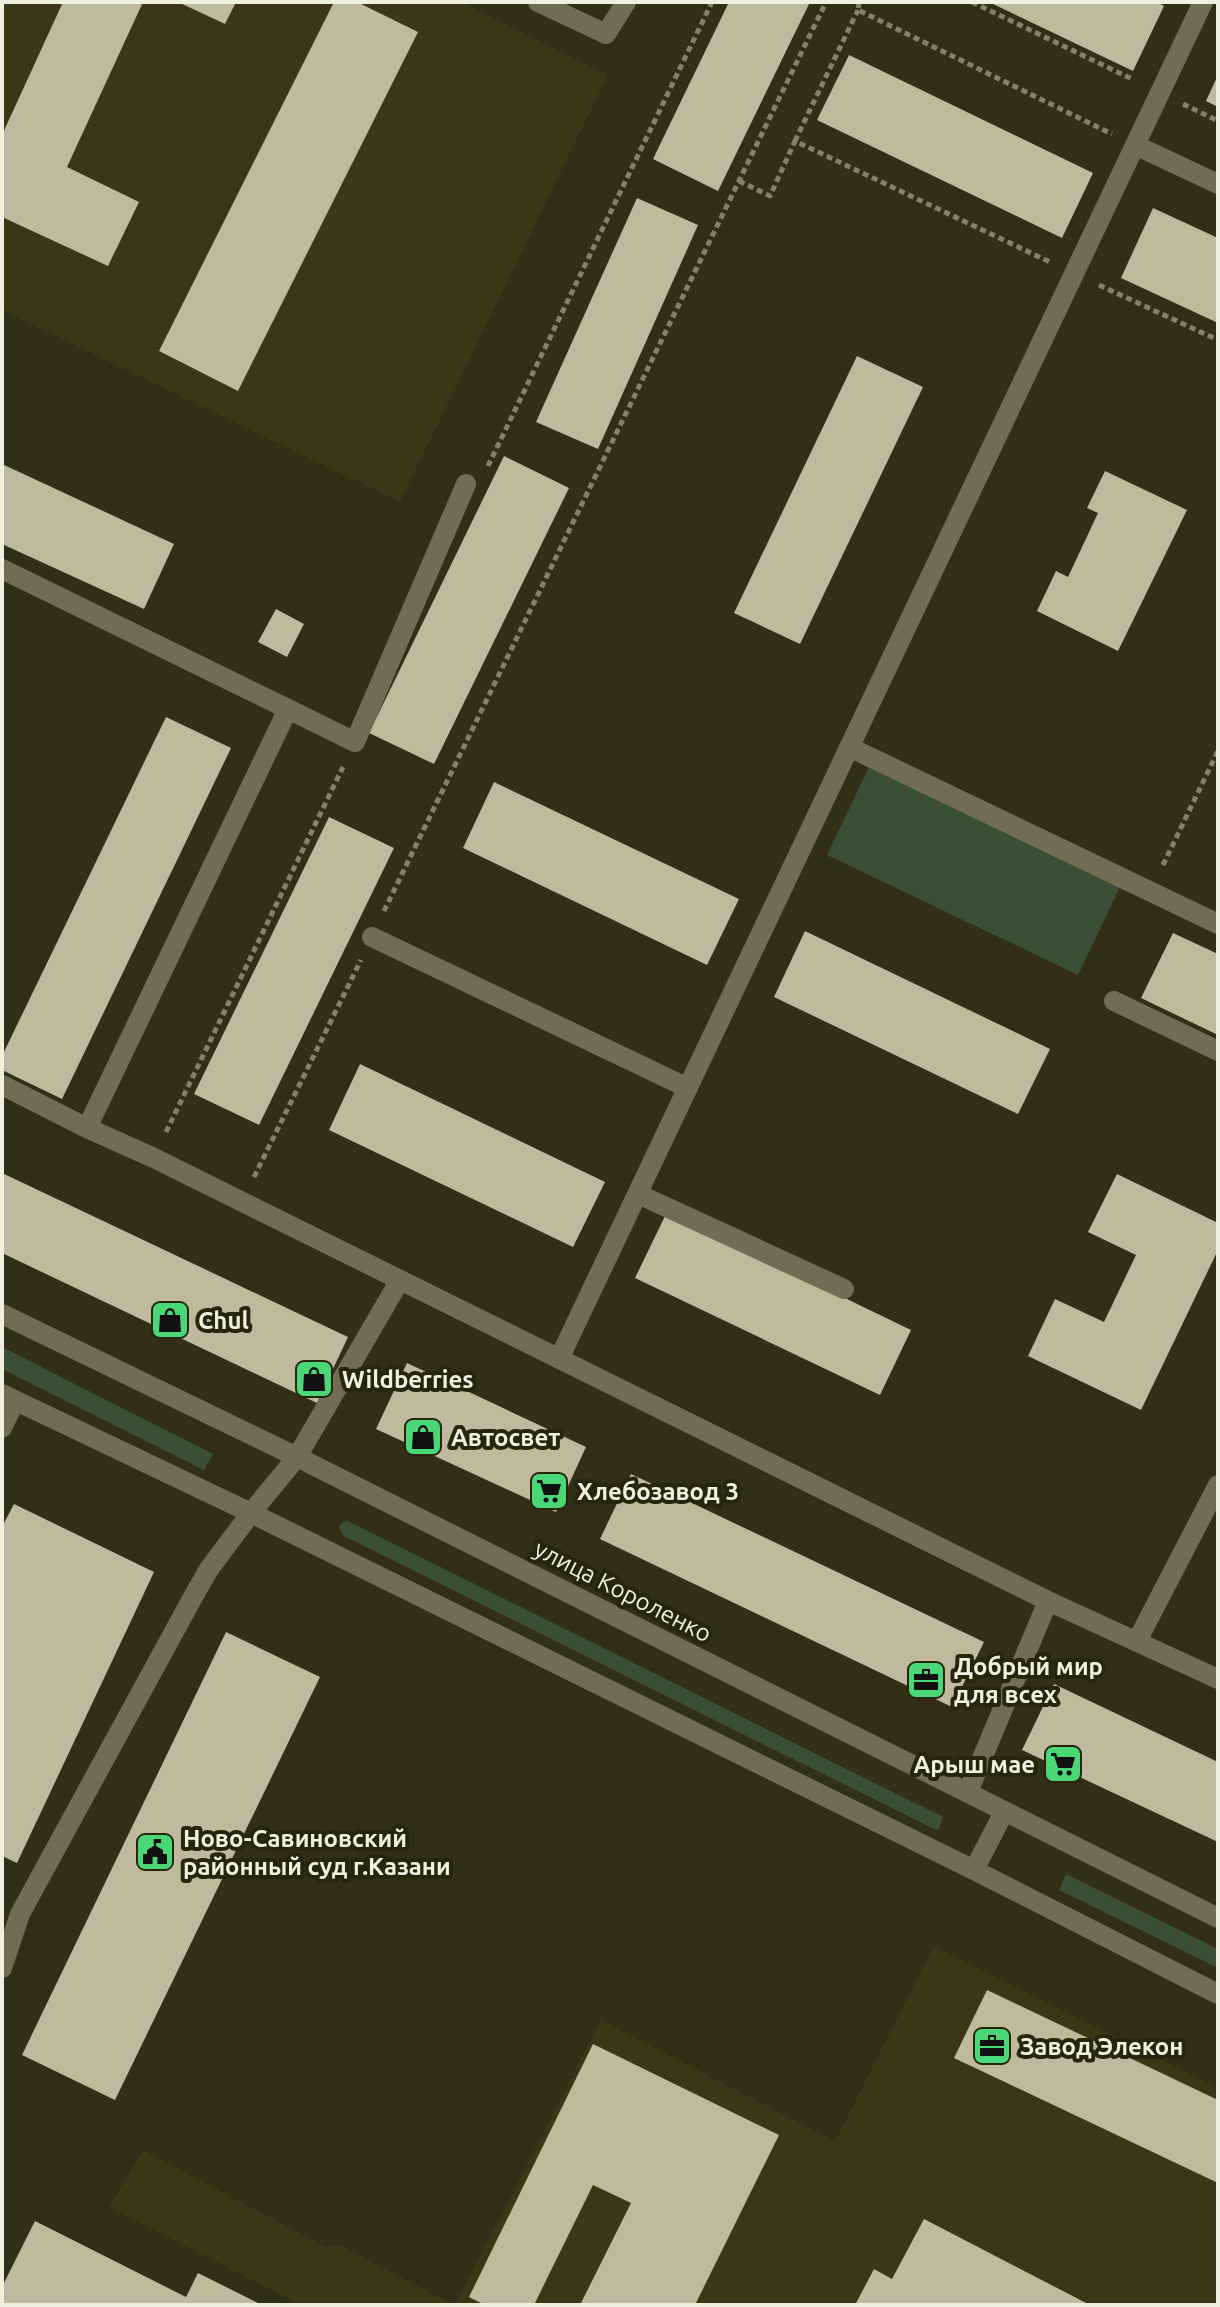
<svg xmlns="http://www.w3.org/2000/svg" width="1220" height="2307" font-family="Ubuntu,sans-serif">
	<style>
		.built { fill: #3c3616 }
		.green { fill: #3b4f36 }
		.building { fill: #bfba9e }
		.lines { fill: none; stroke-linecap: round; stroke-linejoin: round }
		.path { stroke: #84806c; stroke-width: 5; stroke-dasharray: 6 4; stroke-linecap: butt }
		.minor { stroke: #716c52; stroke-width: 20 }
		.labels { text-anchor: middle; dominant-baseline: central; stroke-width: 8; stroke-linejoin: round; paint-order: stroke }
		.poi-label { font-size: 24px; font-weight: bold; fill: #f1efe0; stroke: #29240c; text-anchor: start }
		.street-label { font-size: 24px; fill: #f1efe0; stroke: #29240c }
	</style>
	<rect width="100%" height="100%" fill="#332e16"/>
	<!-- built -->
	<path class="built" d="M2 2H462L608 75 400 502 2 310Z
		M934 1946 1218 2088V2305H455L601 2020 835 2141Z
		M143 2150 326 2247 340 2245 454 2305H301L109 2207Z"/>
	<!-- green -->
	<path class="green" d="M870 765 1121 885 1078 975 827 855Z
		M2 1347 213 1454 204 1470 2 1369Z
		M348 1521 943 1817 938 1831 344 1536 339 1528 342 1522Z
		M1066 1874 1218 1949V1968L1059 1890Z"/>
	<!-- building -->
	<path class="building" d="M63 2H143L67 167 139 202 108 266 2 217V135Z
		M178 2H236L225 24Z
		M334 2H357L418 32 238 391 159 351Z
		M729 2H810L718 191 653 159Z
		M989 2H1157L1164 6 1133 71Z
		M849 55 1093 173 1062 238 817 120Z
		M1218 75V107L1206 101Z
		M637 198 698 225 598 449 536 422Z
		M1153 208 1218 238V323L1121 278Z
		M857 356 923 387 800 644 734 613Z
		M504 456 569 488 434 764 369 733Z
		M2 464 174 544 144 609 2 544Z
		M1105 471 1187 510 1118 651 1037 611 1056 571 1068 577 1098 513 1087 508Z
		M276 609 304 624 287 657 258 642Z
		M166 717 231 748 62 1099 2 1070V1056Z
		M494 782 739 899 707 965 463 848Z
		M329 817 394 848 259 1125 194 1094Z
		M805 931 1050 1049 1018 1114 774 997Z
		M1173 933 1218 954V1035L1141 998Z
		M360 1064 605 1182 573 1247 329 1130Z
		M2 1173 348 1337 317 1403 2 1253Z
		M1117 1174 1218 1223V1250L1141 1410 1028 1356 1055 1299 1104 1322 1136 1255 1088 1232Z
		M667 1212 911 1330 880 1395 635 1278Z
		M407 1363 586 1447 556 1512 376 1429Z
		M631 1474 984 1642 952 1707 600 1539Z
		M14 1504 154 1572 17 1863 2 1856V1662L4 1659 2 1657V1527Z
		M226 1632 320 1677 115 2100 22 2055Z
		M1054 1684 1218 1762V1842L1022 1750Z
		M987 1990 1218 2100V2183L954 2058Z
		M593 2044 779 2135 695 2305H580L631 2203 593 2185 534 2305H485L469 2297Z
		M924 2219 1090 2305H855L874 2269 892 2279Z
		M35 2221 186 2297 198 2273 262 2305H2V2287Z"/>
	<g class="lines">
		<!-- path -->
		<path class="path" d="M859 2 858 10 1112 134
			M972 2 1134 80
			M1183 104 1218 121
			M795 141 858 10
			M739 181 770 196 795 141 1050 262
			M1099 285 1218 340
			M488 466 712 2
			M1163 865 1218 751
			M384 911 826 2
			M166 1132 343 767
			M254 1177 361 960"/>
		<!-- minor -->
		<path class="minor" d="M538 2 606 34 626 2
			M1135 145 1218 184
			M2 569 288 709 87 1128 154 1158 1048 1601
			M288 709 355 742 466 484
			M849 747 1218 924
			M372 937 688 1088
			M1114 1001 1218 1051
			M2 1085 87 1128
			M638 1194 844 1289
			M2 1314 297 1457 1218 1918
			M559 1359 1203 2
			M2 1394 251 1513 974 1870 1218 1994
			M2 1428 15 1401
			M1137 1641 1218 1485
			M968 1792 1048 1601 1218 1679
			M974 1870 1004 1812
			M2 1968 20 1914 193 1597 209 1569 251 1513 297 1457 400 1280"/>
	</g>
	<!-- icons -->
	<defs>
		<g id="shop-square" transform="scale(2)"><rect x="-9" y="-9" width="18" height="18" rx="4" fill="#4ad777" stroke="#29240c"/><path d="M-5-2.5h2.3a2.7 3.5 0 0 1 5.4 0H5L5.5 6h-11ZM-1.5-2.5h3a1.5 2.3 0 0 0-3 0Z" fill="#111"/></g>
		<g id="supermarket-square" transform="scale(2)"><rect x="-9" y="-9" width="18" height="18" rx="4" fill="#4ad777" stroke="#29240c"/><path d="M-6-5.5h2.5l.6 2H6L4.5 2H-2.5L-4.4-4H-6ZM-1.5 3.2a1.3 1.3 0 1 0 .1 0ZM3 3.2a1.3 1.3 0 1 0 .1 0Z" fill="#111"/></g>
		<g id="office-square" transform="scale(2)"><rect x="-9" y="-9" width="18" height="18" rx="4" fill="#4ad777" stroke="#29240c"/><path d="M-6-3h4V-5.5h4V-3h4V5H-6ZM-1-4.5V-3h2v-1.5ZM-6 0V1H6V0Z" fill="#111"/></g>
		<g id="civic-square" transform="scale(2)"><rect x="-9" y="-9" width="18" height="18" rx="4" fill="#4ad777" stroke="#29240c"/><path d="M-.6-6.5H3V-4.5H.6V-3L4-1V1h2V6H-6V1h2V-1L-.6-3ZM-1.2 2.5V6h2.4V2.5Z" fill="#111"/></g>
	</defs>
	<g fill-rule="evenodd">
		<use href="#shop-square" x="170" y="1320"/>
		<use href="#shop-square" x="314" y="1379"/>
		<use href="#shop-square" x="423" y="1437"/>
		<use href="#supermarket-square" x="549" y="1491"/>
		<use href="#office-square" x="926" y="1680"/>
		<use href="#supermarket-square" x="1063" y="1764"/>
		<use href="#civic-square" x="155" y="1852"/>
		<use href="#office-square" x="992" y="2046"/>
	</g>
	<g class="labels">
		<!-- poi labels -->
		<g class="poi-label">
			<text x="198" y="1320">Chul</text>
			<text x="342" y="1379">Wildberries</text>
			<text x="451" y="1437">Автосвет</text>
			<text x="577" y="1491">Хлебозавод 3</text>
			<text x="954" y="1666">Добрый мир<tspan x="954" dy="28">для всех</tspan></text>
			<text x="1035" y="1764" text-anchor="end">Арыш мае</text>
			<text x="183" y="1838">Ново-Савиновский<tspan x="183" dy="28">районный суд г.Казани</tspan></text>
			<text x="1020" y="2046">Завод Элекон</text>
		</g>
		<!-- street labels -->
		<g class="street-label">
			<text transform="translate(623 1591) rotate(27)">улица Короленко</text>
		</g>
	</g>
	<!-- border -->
	<rect width="1220" height="2307" fill="none" stroke="#f1efe0" stroke-width="8"/>
</svg>
